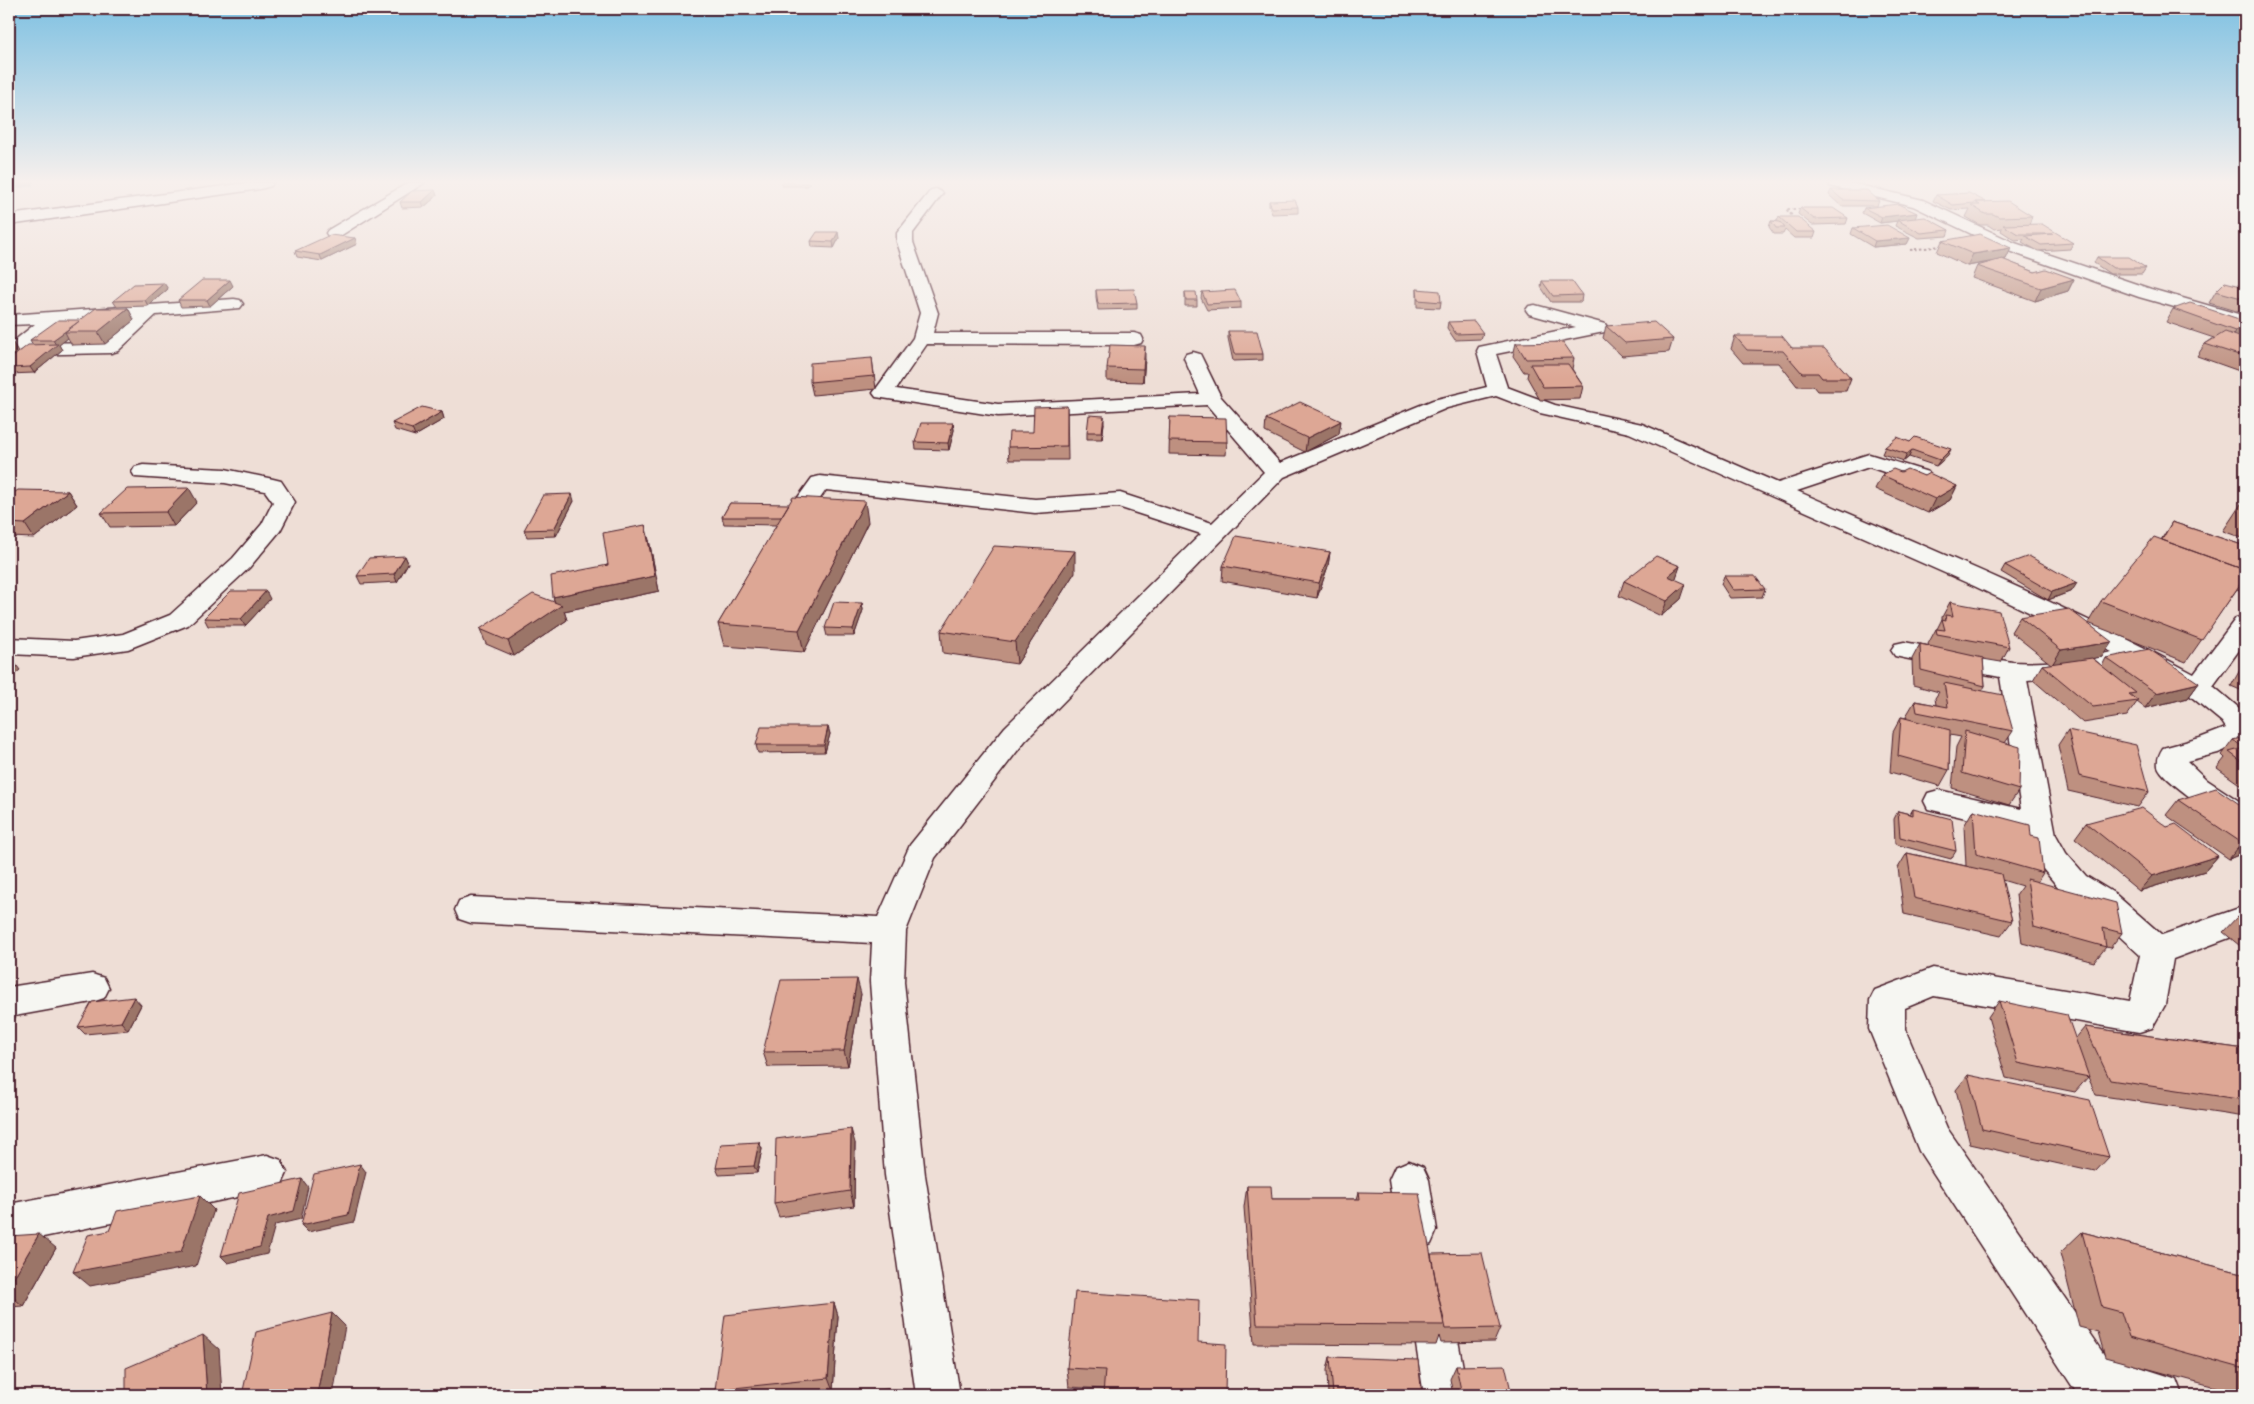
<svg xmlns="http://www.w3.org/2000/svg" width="2254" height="1404" font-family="Itim,sans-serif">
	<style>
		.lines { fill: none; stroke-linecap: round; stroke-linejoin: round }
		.stream { stroke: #6c8c93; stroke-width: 7 }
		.minor-casing { stroke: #4a1f2b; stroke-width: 3 }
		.path { stroke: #4a1f2b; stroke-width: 2; stroke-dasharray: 2.5 2.5; stroke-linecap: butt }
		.minor { fill: #f6f6f2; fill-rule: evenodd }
		.wall { fill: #be9080; stroke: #4a1f2b }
		.shaded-wall { fill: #9b7568; stroke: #4a1f2b }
		.building { fill: #dda795; stroke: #4a1f2b }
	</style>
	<rect width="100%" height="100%" fill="#eeded6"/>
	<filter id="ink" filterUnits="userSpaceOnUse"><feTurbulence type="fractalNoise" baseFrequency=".02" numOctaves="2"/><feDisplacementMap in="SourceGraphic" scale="10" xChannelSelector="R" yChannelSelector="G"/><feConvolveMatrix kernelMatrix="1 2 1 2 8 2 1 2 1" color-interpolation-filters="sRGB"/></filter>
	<g filter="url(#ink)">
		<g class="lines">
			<!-- stream -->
			<path class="stream" d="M9 186 30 183"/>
			<!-- minor casing -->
			<g class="minor-casing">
				<path id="minor" d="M246 183H273L271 186 260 189 9 225V215Z
					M408 183H424L340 236H328L326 233 328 230Z
					M1828 183H1851L1923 200 2015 243 2151 289 2245 316V327L2139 297 2003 249 1913 206 1830 186Z
					M936 189 943 193 913 233V242L938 313 933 333H1134L1141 335 1143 339 1141 343 1134 345 927 344 896 389 998 404 1200 394 1184 358 1186 354 1193 352 1200 354 1202 358 1221 397 1280 463 1433 400 1487 387 1477 351 1479 347 1576 327 1529 314 1526 310 1529 306 1535 305 1605 324 1608 328 1605 332 1599 333 1496 354 1507 387 1555 405 1642 424 1778 483 1869 454 1928 472 1931 477 1928 482 1920 484 1869 467 1797 491C1930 549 2066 604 2194 674L2236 618 2245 616V642L2213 686 2245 713V742L2218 753 2187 761 2207 780 2245 805V831C2230 826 2162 781 2158 766 2157 759 2159 754 2163 748L2200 738 2226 728 2222 722 2188 694 2135 664 2076 676 2027 680 2056 835 2066 853 2086 876 2114 893 2162 935 2245 906V932L2173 959 2165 1005 2152 1028 2139 1032 1934 996 1905 1008V1029L1947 1128 2105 1356 2177 1379 2183 1395H2078L1919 1151 1869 1029 1870 1000 1875 990 1933 968 2130 1001 2140 955 2092 911 2064 894 2043 869 2025 832 1928 809 1924 801 1928 793 1939 790 2021 809 2000 677 1904 658 1895 656 1891 650 1895 644 1904 642 2012 662C2046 664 2078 659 2112 652L1974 586 1629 433 1540 413 1496 396 1447 408 1284 477 1025 741 935 858 906 931 904 982 925 1175 960 1395H916L885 1175 870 982 872 943 471 923 459 919 455 910 459 901 471 897 878 917 910 845 1005 727 1201 534 1118 507 1035 513 826 490 795 534 787 536 779 534 775 529 812 478 820 476 1035 499 1120 493 1212 523 1264 472 1207 405 998 416 876 397 873 393 913 338 920 313 897 242V233L931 190Z
					M234 299 240 300 243 304 240 308 156 315 118 351 111 353 15 355 9 353V345L35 324 9 325V315ZM134 316 106 342 34 343 59 322Z
					M143 465 225 469 273 479 281 481 295 502 280 531 249 568 188 625 128 649 74 657 9 654V638L74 641 123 634 170 615 233 558 262 524 273 502 265 491 225 483 135 477 132 472 135 467Z
					M92 974 104 978 109 988 104 998 92 1002 9 1017V987Z
					M267 1155 281 1160 287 1173 281 1186 267 1191 9 1244V1204Z
					M1409 1161 1423 1167 1429 1180 1437 1230 1431 1244 1417 1250 1403 1244 1397 1230 1389 1180 1395 1167Z
					M1431 1286 1446 1292 1452 1307 1468 1395H1424L1410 1307 1416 1292Z"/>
			</g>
			<!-- path -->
			<path class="path" d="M1795 219 1786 209H1804
				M1910 250 1941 246"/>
			<!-- minor -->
			<use href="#minor" class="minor"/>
		</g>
		<!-- wall -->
		<path class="wall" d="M781 183H810L808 186H782Z
			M2240 183H2245V188L2239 186Z
			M435 190 437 196 424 207 402 208 400 202Z
			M1831 190 1879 201 1877 206H1841L1829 195Z
			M1936 195 1986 202 2032 216 2029 225 2073 243 2070 249 2038 251 2022 242 2024 239 2015 240 2001 231 2002 228 1994 229 1988 225H1980L1966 217 1970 209 1951 210 1933 201Z
			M1269 201 1298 207V213L1272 214 1269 206Z
			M1800 208 1848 218 1846 224 1812 225 1798 214Z
			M1864 208 1915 219 1949 230 1947 236 1919 238 1895 226 1897 221 1880 223 1862 213Z
			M1779 217 1816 232 1814 238H1794L1785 230 1783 234H1774L1769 227 1771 221H1777Z
			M1853 228 1910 238 1907 244 1873 247 1851 234Z
			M839 238 834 248 812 247 811 241Z
			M1942 241 2011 248 2006 259 2004 260 2035 272 2074 279 2068 291 2035 301 1972 278 1977 266 1992 262 1967 266 1937 252Z
			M357 244 322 261 297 257 295 251Z
			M2097 257 2146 268 2142 274H2110L2094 263Z
			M1542 281 1582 295 1581 302H1551L1541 287Z
			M233 286 210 306 181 307 178 300Z
			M2245 287V311H2244L2242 313 2209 303 2216 291Z
			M168 289 148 306 117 307 113 301Z
			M1417 289 1441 302 1440 308 1417 307Z
			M1096 290 1137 303V309L1098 310 1096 297Z
			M1185 292 1197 300V306H1185Z
			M1202 292 1241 302V308L1207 310 1201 298Z
			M128 308 134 320 105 344 72 345 68 338 59 345 62 350 34 373 9 374V340H11L18 352 33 345 30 340 81 320Z
			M2173 309 2245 321V334L2244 336 2241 337 2245 339V373L2197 356 2205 344 2214 338 2166 322Z
			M1448 322 1483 333 1481 339 1455 340 1447 328Z
			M1606 326 1673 339 1669 352 1622 356 1603 338Z
			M1228 331 1263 354V360L1233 361 1228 338Z
			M1735 336 1792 348 1851 378 1846 391H1817L1813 386H1797L1779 363H1743L1731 349Z
			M1516 343 1574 358 1572 369 1583 386 1580 399 1540 400 1527 377 1528 372H1524L1513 356Z
			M872 358 876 389 813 395 810 382Z
			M1145 359 1143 382 1107 381V368Z
			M1067 406 1068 460H1009L1008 447 1033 432Z
			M442 412 444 419 415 436 395 430 392 423Z
			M1170 417 1227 442 1226 455 1169 454Z
			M1266 419 1339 434 1305 452 1265 432Z
			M953 423 954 430 949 450 916 449 915 442Z
			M1104 423 1102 439H1087V432Z
			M1910 442 1948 456 1936 466 1909 457 1904 461 1882 454 1885 447Z
			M1901 472 1924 476 1957 486 1950 500 1928 513 1875 489 1882 475Z
			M68 491 77 505 34 538 9 537V496Z
			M2245 498V539L2223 531Z
			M574 501 556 536 527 537 524 530Z
			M197 502 174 526 110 527 101 513Z
			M730 503 868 522 804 652 724 646 718 624 777 525 724 524 722 517Z
			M2172 522 2245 546V592L2237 589 2186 662 2088 623 2101 601 2161 540Z
			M649 540 659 591 564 611 567 620 514 656 486 644 480 629 555 603 553 597Z
			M1330 552 1328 566 1317 598 1222 581 1223 566Z
			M405 556 408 563 397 582 361 584 357 576Z
			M2005 565 2072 591 2048 600 2001 572Z
			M1680 566 1675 579 1681 599 1661 616 1619 596 1624 581Z
			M1075 572 1017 664 943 653 941 631Z
			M1724 576 1765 589 1762 597 1730 598 1721 584Z
			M270 599 245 626H208L204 618Z
			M1950 602 2009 647 2001 662 1983 659 1985 686 1982 691 2013 731 2005 743 2019 790 2009 805 1952 788 1956 747 1961 737 1950 735 1949 770 1940 786 1890 772 1893 732 1901 717 1907 718 1906 716 1915 701 1936 705 1935 698 1939 692 1913 685 1912 659 1920 644 1929 646 1928 644 1936 629H1937L1942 619V617Z
			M862 603 863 610 854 636H827L825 628Z
			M2020 617 2102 657 2093 658 2102 666 2106 658 2199 683 2188 698 2145 708 2137 702 2127 716 2083 723 2033 680 2042 665 2051 664 2011 632Z
			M2245 661V692L2231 686Z
			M828 727 830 734 825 752 758 753 756 745Z
			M2068 730 2149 792 2138 807 2068 791 2058 745Z
			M2245 737V788L2217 768 2225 758 2222 755 2233 740Z
			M2178 800 2245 808V852L2229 859 2166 815Z
			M1913 809 1956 851 1951 859 1895 844 1894 819 1898 811 1910 814Z
			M1973 810 2031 836 2043 873 2037 882 2122 933 2110 948 2106 947 2094 962 2022 943 2016 895 2022 886 2002 880 2012 921 2001 936 1904 914 1898 868 1907 853 1966 866 1964 826Z
			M2086 823 2167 827 2218 856 2205 871 2139 891 2075 838Z
			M2245 914V950L2223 932 2237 917Z
			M861 994 848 1066 768 1067 763 1052Z
			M1999 1001 2075 1039 2085 1027 2245 1049V1117L2096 1095 2088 1077 2075 1092 2006 1078 1988 1017Z
			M141 1005 128 1030 85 1034 78 1027Z
			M1968 1075 2109 1157 2095 1172 1970 1144 1956 1090Z
			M759 1142 762 1149 757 1173 719 1175 716 1168Z
			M855 1143 854 1206 779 1217 774 1203Z
			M1247 1186 1272 1199H1357L1359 1192 1431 1254 1500 1328 1494 1342 1441 1343 1439 1336 1436 1345 1254 1344 1244 1207Z
			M2082 1232 2245 1274V1395L2105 1357 2098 1332 2079 1327 2060 1253Z
			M9 1236 56 1248 23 1306 9 1307Z
			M834 1303 838 1316 833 1391 790 1395H718L715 1390Z
			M1198 1342 1103 1389 1069 1387 1067 1368Z
			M1330 1357 1422 1395H1328L1327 1370Z
			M1456 1366 1512 1395H1453L1450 1379Z"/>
		<!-- shaded-wall -->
		<path class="shaded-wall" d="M435 190 437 196 424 207 422 202Z
			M1917 213 1915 219 1880 223 1882 217Z
			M838 232 839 238 834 248 833 242Z
			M355 238 357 244 322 261 320 255Z
			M1910 238 1907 244 1873 247 1875 241Z
			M2011 248 2006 259 1967 266 1973 254Z
			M2074 279 2068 291 2035 301 2041 288Z
			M230 280 233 286 210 306 207 300Z
			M164 283 168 289 148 306 145 300Z
			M128 308 134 320 105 344 98 332Z
			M81 320 65 332 68 338 59 345 62 350 34 373 30 367 56 345 53 340Z
			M2245 326V334L2244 336 2228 343 2235 331Z
			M11 340 19 353 9 360V342Z
			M1145 346V359L1143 382V369Z
			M442 412 444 419 415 436 412 429Z
			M1104 416V423L1102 439V432Z
			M1341 421 1339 434 1305 452 1307 438Z
			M953 423 954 430 949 450 948 443Z
			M1951 449 1948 456 1936 466 1940 460Z
			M1912 450 1909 457 1904 461 1907 454Z
			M1957 486 1950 500 1928 513 1935 499Z
			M189 488 197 502 174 526 166 512Z
			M68 491 77 505 34 538 25 524Z
			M572 494 574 501 556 536 554 529Z
			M865 501 868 522 804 652 799 630Z
			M645 525 649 540 659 591 564 611 567 620 514 656 508 641 557 608 553 597 655 576Z
			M1075 551V572L1017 664 1015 642Z
			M1330 552 1328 566 1317 598 1319 583Z
			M405 556 408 563 397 582 394 574Z
			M1680 566 1675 581 1668 576Z
			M2077 583 2072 591 2048 600 2052 592Z
			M1686 584 1681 599 1661 616 1667 601Z
			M266 591 270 599 245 626 241 619Z
			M862 603 863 610 854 636 853 629Z
			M2112 642 2102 657 2052 665 2061 650Z
			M14 662 20 670 9 679V666Z
			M2199 683 2188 698 2145 708 2156 693Z
			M828 727 830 734 825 752 824 745Z
			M2245 842V852L2229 859 2242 843Z
			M2218 856 2205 871 2139 891 2152 876Z
			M857 979 861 994 848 1066 844 1051Z
			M134 997 141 1005 128 1030 121 1022Z
			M851 1129 855 1143 854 1206 850 1191Z
			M759 1142 762 1149 757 1173 754 1166Z
			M360 1164 366 1172 354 1222 308 1232 301 1225Z
			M302 1179 308 1187 301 1219 275 1225 267 1254 228 1263 221 1256 268 1218Z
			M200 1196 214 1210 196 1266 90 1286 73 1272Z
			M39 1234 56 1248 23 1306 9 1294V1286Z
			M834 1303 838 1316 833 1391 828 1378Z
			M332 1313 345 1326 333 1395H317Z
			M203 1335 219 1349 222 1395H207Z"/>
		<!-- building -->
		<path class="building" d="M435 190 422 202H400L412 191Z
			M1831 190H1867L1879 201 1843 200Z
			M1969 193 1986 202H1975V203L1953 205 1936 195Z
			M1295 200 1298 207 1272 208 1269 201Z
			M2008 201 2032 216 1999 217 1993 214H1985L1971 205H1980L1975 202Z
			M1898 204 1917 213 1882 217 1864 208Z
			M1800 208H1833L1848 218 1814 219Z
			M1779 217H1798L1816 232H1796Z
			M1925 217 1949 230 1921 233 1897 220Z
			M1771 221 1780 222 1785 228H1776Z
			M2042 224 2073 243 2041 245 2025 236 2053 234H2018L2003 225Z
			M1887 225 1910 238 1875 241 1853 228Z
			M817 232H838L833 242 811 241Z
			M1980 234 2011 248 1973 254 1942 241Z
			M330 235 355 238 320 255 295 251Z
			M2097 257H2129L2146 268H2113Z
			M2002 259 2035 272 2046 269 2074 279 2041 288 1977 266Z
			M202 280H230L207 300H178Z
			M1542 281H1572L1582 295 1553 296Z
			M2225 282 2245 287V299L2216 291Z
			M164 283 145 300 113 301 134 284Z
			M1134 289 1137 303 1098 304 1096 290Z
			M1417 289 1440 291 1441 302 1418 300Z
			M1235 290 1241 302 1207 304 1202 292Z
			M1185 292H1196L1197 300H1186Z
			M2190 303 2245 321V326L2235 331 2173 309Z
			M96 308H128L98 332H65Z
			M58 320H81L53 340H30Z
			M1474 321 1483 333 1456 334 1448 322Z
			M1654 322 1673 339 1625 343 1606 326Z
			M1228 331H1257L1263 354H1234Z
			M2225 332 2245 339V357L2205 344Z
			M1735 336H1782L1792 348H1824L1851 378H1822L1818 373H1802L1783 351 1747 350Z
			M1563 342 1574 358 1526 359 1516 343Z
			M58 344 30 367 9 368V360L28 345Z
			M1110 345 1145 346 1143 369 1107 368Z
			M872 358 874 376 810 382V363Z
			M1530 364H1568L1583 386 1543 387Z
			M1300 402 1341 421 1307 438 1266 419Z
			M1067 406V446L1008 447 1009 432H1033L1034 407Z
			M422 407 442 412 412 429 392 423Z
			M1089 415 1104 416 1102 432H1087Z
			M1170 417 1226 418 1227 442 1169 441Z
			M921 423H953L948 443 915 442Z
			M1897 437 1910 442 1915 437 1951 449 1940 460 1912 450 1907 454 1885 447Z
			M1893 469 1901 472 1907 469 1924 476 1929 473 1957 486 1935 499 1882 475Z
			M189 488 166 512 101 513 127 489Z
			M18 490 68 491 25 524 9 523V496Z
			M572 494 554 529 524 530 543 495Z
			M793 497 865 501 799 630 718 624Z
			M730 503 789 504 781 517H722Z
			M2172 522 2245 546V570L2162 540Z
			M645 525 655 576 553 597 551 576 608 565 603 533Z
			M1236 536 1330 552 1319 583 1223 566Z
			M2154 537 2245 570V577L2202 640 2101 601Z
			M994 546 1075 551 1015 642 941 631Z
			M405 556 394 574 357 576 369 558Z
			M1656 556 1680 566 1668 576 1686 584 1667 601 1624 581Z
			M2029 556 2077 583 2052 592 2005 565Z
			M1724 576H1755L1765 589 1733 590Z
			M231 591H266L241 619 204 618Z
			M533 594 562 605 508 641 480 629Z
			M834 602 862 603 853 629 825 628Z
			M1950 602 1999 611 2009 647 1937 634 1936 629 1945 630 1942 619 1946 620 1945 615 1953 616Z
			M2069 609 2112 642 2061 650 2020 617Z
			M1920 644 1983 658 1985 686 1921 670Z
			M2149 649 2199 683 2156 693 2106 658Z
			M2092 658 2136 693 2129 694 2138 701 2093 707 2042 665Z
			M9 662H14L9 666Z
			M2245 666V672L2242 671Z
			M1944 683 2003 695 2013 731 1917 712 1915 701 1948 707Z
			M1901 717 1950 730 1949 770 1898 756Z
			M761 727H828L824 745H756Z
			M2068 730 2136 745 2149 792 2079 776Z
			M1965 731 2020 747 2019 790 1962 773Z
			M2245 737V764L2229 752 2244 748 2233 740Z
			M2216 788 2245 808V842L2242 843 2178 800Z
			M2142 808 2167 827 2176 824 2218 856 2152 876 2086 823Z
			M1913 809 1952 819 1956 851 1900 837 1898 811 1913 815Z
			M1973 810 2030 825 2031 836 2039 838 2043 873 1976 854Z
			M1907 853 2001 874 2012 921 1914 898Z
			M2027 879 2116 903 2122 933 2103 928 2106 947 2034 927Z
			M2245 914V923L2237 917Z
			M857 979 844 1051 763 1052 781 980Z
			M134 997 121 1022 78 1027 92 1002Z
			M1999 1001 2067 1015 2089 1077 2018 1063Z
			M2085 1027 2245 1049V1100L2110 1080Z
			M1968 1075 2090 1100 2109 1157 1982 1129Z
			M851 1129 850 1191 774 1203 776 1139Z
			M759 1142 754 1166 716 1168 721 1144Z
			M360 1164 348 1215 301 1225 314 1174Z
			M302 1179 294 1211 268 1218 260 1247 221 1256 239 1193Z
			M1247 1186H1271L1272 1199H1360L1359 1192 1419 1193 1444 1325 1257 1324Z
			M200 1196 181 1252 73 1272 88 1235 109 1231 117 1211Z
			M2082 1232 2245 1274V1369L2129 1337 2121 1312 2102 1307Z
			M39 1234 9 1286V1236Z
			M1482 1253 1500 1328 1446 1329 1438 1294 1431 1254Z
			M1075 1292 1199 1300 1198 1342 1226 1344 1225 1395H1103L1105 1370 1067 1368Z
			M834 1303 828 1378 715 1390 725 1315Z
			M332 1313 317 1395H242L256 1332Z
			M203 1335 207 1395H126V1368Z
			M1330 1357 1418 1360 1422 1395H1333Z
			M1505 1365 1512 1395H1462L1456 1366Z
			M888 1389 887 1395H832Z"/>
	</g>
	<!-- sky -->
	<linearGradient id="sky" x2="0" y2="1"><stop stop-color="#7fc1e2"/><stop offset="0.48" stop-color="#f7f0ed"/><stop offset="1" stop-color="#f7f0ed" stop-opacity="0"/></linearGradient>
	<rect width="2254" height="379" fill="url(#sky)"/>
	<!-- margin -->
	<rect width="2254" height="1404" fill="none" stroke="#f6f6f2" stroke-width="30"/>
	<rect x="15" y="15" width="2224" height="1374" fill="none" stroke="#4a1f2b" stroke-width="2" filter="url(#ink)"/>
</svg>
